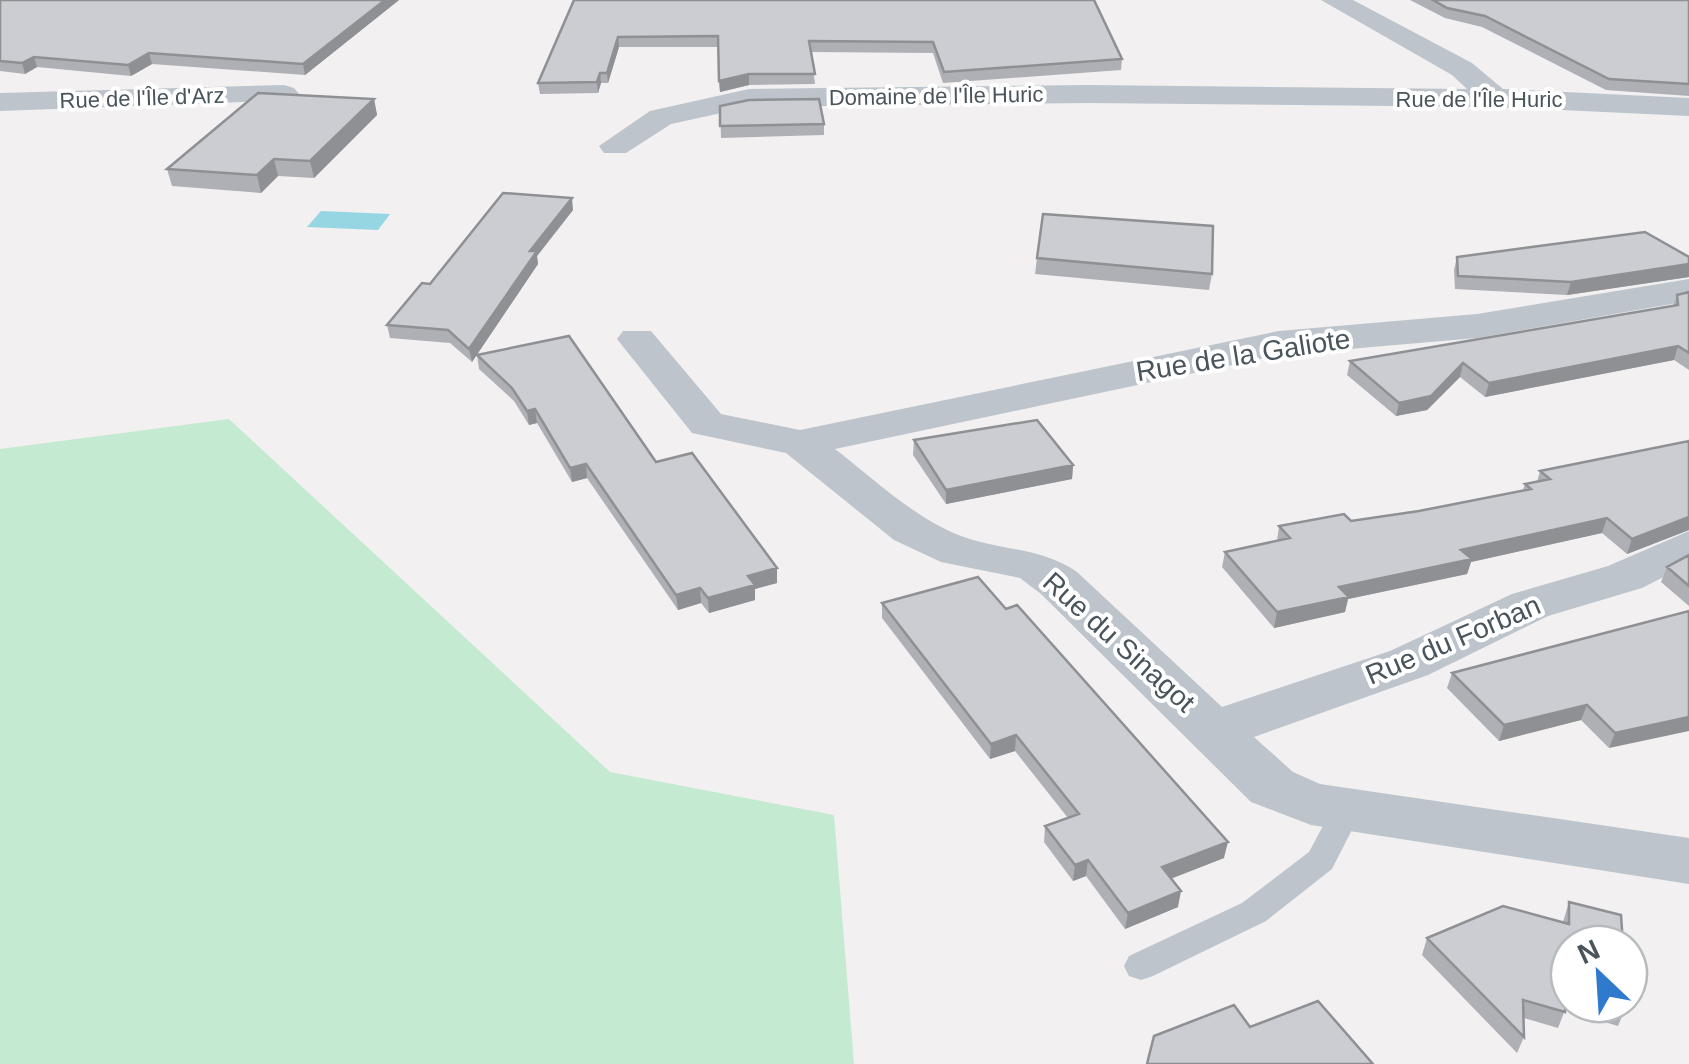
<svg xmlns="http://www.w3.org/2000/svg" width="1689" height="1064" font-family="Arial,sans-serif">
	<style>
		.green { fill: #c4ead1 }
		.water { fill: #96d5e2 }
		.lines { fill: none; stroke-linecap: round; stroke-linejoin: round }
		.service { fill: #bdc4cb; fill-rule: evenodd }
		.minor { fill: #bdc4cb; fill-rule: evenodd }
		.wall { fill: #afb0b5 }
		.shaded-wall { fill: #8e9093 }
		.building { fill: #cbcdd2; stroke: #8e9093; stroke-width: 2.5 }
		.labels { text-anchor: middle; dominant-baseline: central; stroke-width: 8; stroke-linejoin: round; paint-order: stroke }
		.far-street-label { font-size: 22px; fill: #4a545b; stroke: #fff }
		.street-label { font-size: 28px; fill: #4a545b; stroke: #fff }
	</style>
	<rect width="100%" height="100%" fill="#f2f0f0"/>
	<!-- green -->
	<path class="green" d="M229 419 610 772 834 815 854 1064H0V449Z"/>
	<!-- water -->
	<path class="water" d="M321 211 390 214 378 230 307 227Z"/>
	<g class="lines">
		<!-- service -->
		<path class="service" d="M1348 797 1359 800 1363 808 1332 869 1266 921 1153 976 1141 980 1129 976 1124 966 1129 956 1242 903 1309 852 1337 800Z"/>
		<!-- minor -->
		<path class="minor" d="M1321 0H1353L1472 63 1503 89 1689 98V116L1495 107 1088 103 749 107 671 124 626 153H604L599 146 650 111 749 89 1088 85 1467 89 1452 75Z
			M284 85 294 88 299 94 294 100 0 111V93Z
			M1689 279V301L1477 338 1279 355 835 449C877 481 921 525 973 540 1011 551 1043 549 1077 572L1222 707 1390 651 1512 594 1608 566 1689 531V564L1642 588 1548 616 1428 675 1254 737 1293 772 1320 784 1689 838V884L1311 825 1251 802 1041 594 1020 578 941 562 894 540 786 453 692 433 617 339 623 331H651L721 414 800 430 1279 331 1477 314Z"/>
	</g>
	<!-- wall -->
	<path class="wall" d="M0 0H399L305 75 152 64 131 76 37 67 25 74 0 71Z
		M574 0 1122 59 1121 70 943 83 933 53 811 52 815 84 749 85 720 92 718 47H619L608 83H601L598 93 540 94 538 83Z
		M1410 0H1689V96L1606 90 1482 27 1445 18Z
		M374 99 377 115 314 178 278 176 261 193 172 186 167 169Z
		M720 106 824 124V135L721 138Z
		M573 210 537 256 538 264 472 362 450 343 390 338 387 325 430 284Z
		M1457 257H1689V277L1567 295 1455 289 1454 270Z
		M1037 258 1212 274 1209 290 1035 274Z
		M1689 292V370L1674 360 1485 397 1460 377 1427 410 1396 416 1347 375 1350 361 1673 306 1677 295Z
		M477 355 656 462 777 583 755 589V600L709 613 701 603 678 610 587 478 572 482 537 423 529 425 514 401 479 369Z
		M914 440 1073 465 1072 479 946 504 913 455Z
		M1689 441V530L1627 554 1602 533 1471 562 1467 574 1348 599 1345 612 1274 628 1222 567 1225 552 1277 541 1279 526 1351 521 1419 511 1523 490 1525 484 1537 482 1540 471Z
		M1689 555V606L1661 582 1667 567Z
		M882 603 1224 858 1171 879 1178 907 1125 929 1086 876 1073 881 1044 842 1045 826 1068 818 1015 751 990 759 882 618Z
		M1689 611 1609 748 1581 720 1499 741 1447 688 1452 673Z
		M1569 902V1004H1625V1009L1618 1026 1565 1010 1558 1028 1524 1018V1037L1517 1053 1422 955 1427 938 1563 922Z"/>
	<!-- shaded-wall -->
	<path class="shaded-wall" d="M385 0H399L305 75 303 64Z
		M618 37 619 47 608 83 607 73Z
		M149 53 152 64 131 76 128 65Z
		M34 57 37 67 25 74 22 63Z
		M600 73 601 83 598 93 597 82Z
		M749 74V85L720 92 719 81Z
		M374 99 377 115 314 178 310 161Z
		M274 159 278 176 261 193 257 175Z
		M572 198 573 210 537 256 538 264 472 362 469 349 530 251Z
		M1689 264V277L1567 295 1571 282Z
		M1678 346 1674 360 1485 397 1489 383Z
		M1463 363 1460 377 1427 410 1396 416 1399 403Z
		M535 409 537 423 529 425 527 411Z
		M586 464 587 478 572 482 570 468Z
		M1073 465 1072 479 946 504V490Z
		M1689 517V530L1627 554 1632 539Z
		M1607 518 1602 533 1471 562 1467 574 1348 599 1345 612 1274 628 1277 612 1339 587 1461 550Z
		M777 568V583L755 589V600L709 613 708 598 748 576Z
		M700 588 701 603 678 610 676 595Z
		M1587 705 1581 720 1499 741 1504 725Z
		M1689 717V731L1609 748 1615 733Z
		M1016 735 1015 751 990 759 991 744Z
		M1228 842 1224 858 1159 883 1162 867Z
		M1088 860 1086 876 1073 881 1075 865Z
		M1181 891 1178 907 1125 929 1128 913Z"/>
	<!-- building -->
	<path class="building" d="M0 0H385L303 64 149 53 128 65 34 57 22 63 0 61Z
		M574 0H1094L1122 59 944 72 933 42 809 41 815 74H749L719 81 718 36 618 37 607 73H600L597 82 538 83Z
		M1433 0H1689V84L1609 79 1485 16 1447 8Z
		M258 93 374 99 310 161 274 159 257 175 167 169Z
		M819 99 824 124 720 126V106L749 100Z
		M503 193 572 198 530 251H537L469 349 448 330 387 325 422 283 430 284Z
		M1043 214 1213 226 1212 274 1037 258Z
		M1645 232 1689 257V264L1571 282 1458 276 1457 257Z
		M1689 292V353L1678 346 1489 383 1463 363 1431 396 1399 403 1350 361 1678 305 1677 295Z
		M569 336 656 462 692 453 777 568 748 576 755 585 708 598 700 588 676 595 586 464 570 468 535 409 527 411 512 388 477 355Z
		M1037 420 1073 465 946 490 914 440Z
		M1689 441V517L1632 539 1607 518 1461 550 1472 559 1339 587 1349 597 1277 612 1225 552 1290 538 1279 526 1344 514 1351 521 1419 511 1531 489 1525 484 1550 479 1540 471Z
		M1689 555V586L1667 567Z
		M978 577 1006 609 1017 605 1228 842 1162 867 1181 891 1128 913 1088 860 1075 865 1045 826 1079 814 1016 735 991 744 882 603Z
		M1689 611V717L1615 733 1587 705 1504 725 1452 673Z
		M1569 902 1621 915 1623 944H1569V993L1566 992 1565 1012 1523 1000 1524 1037 1427 938 1503 906 1569 924Z
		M1318 1001 1373 1064H1147L1154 1036 1234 1005 1250 1027Z
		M1607 1004H1625V1009Z"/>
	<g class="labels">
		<!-- far-street labels -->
		<g class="far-street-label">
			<text transform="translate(936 96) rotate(-1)">Domaine de l'Île Huric</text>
			<text transform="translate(142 98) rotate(-2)">Rue de l'Île d'Arz</text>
			<text x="1479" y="99">Rue de l'Île Huric</text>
		</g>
		<!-- street labels -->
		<g class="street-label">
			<text transform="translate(1243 355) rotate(-9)">Rue de la Galiote</text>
			<text transform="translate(1453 640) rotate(-23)">Rue du Forban</text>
			<text transform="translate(1119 642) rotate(42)">Rue du Sinagot</text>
		</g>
	</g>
	<!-- north arrow -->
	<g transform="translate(1599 974) rotate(335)"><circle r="48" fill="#ffffff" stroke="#b7bbbd" stroke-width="2.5"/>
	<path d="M0-8L18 38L0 25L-18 38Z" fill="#2f7acd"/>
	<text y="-15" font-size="28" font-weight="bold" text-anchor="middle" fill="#4a545b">N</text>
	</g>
</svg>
